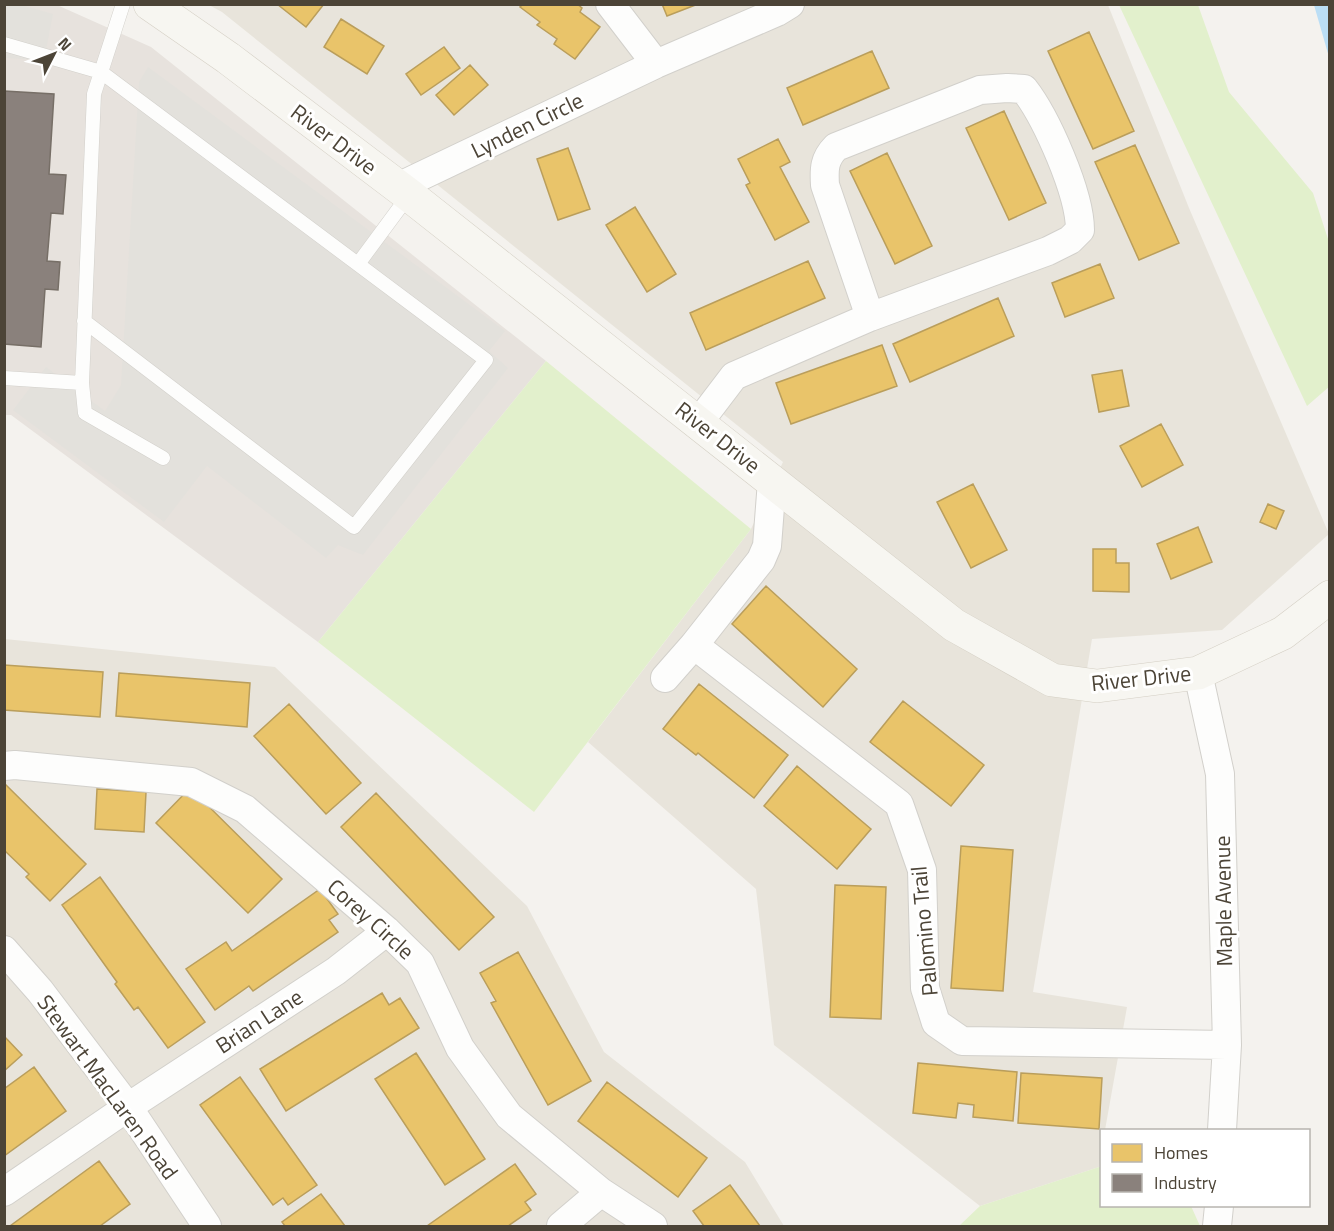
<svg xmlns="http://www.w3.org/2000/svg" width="1334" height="1231" font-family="'Titillium Web',sans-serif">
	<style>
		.residential { fill: #e8e4db }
		.industrial { fill: #e7e2dd }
		.green { fill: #e2f0cc }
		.parking { fill: #e3e1dc }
		.water { fill: #bbdef5 }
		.homes { fill: #e9c46a; stroke: #ba9e5b; stroke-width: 1.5 }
		.industry { fill: #8a817c; stroke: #776f67; stroke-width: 1.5 }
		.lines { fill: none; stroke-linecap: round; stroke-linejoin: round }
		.service-casing { stroke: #d2d0cb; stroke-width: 15 }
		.minor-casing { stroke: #d2d0cb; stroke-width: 30 }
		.secondary-casing { stroke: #d4cfc4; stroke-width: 34 }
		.service { stroke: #fdfdfc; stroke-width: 14 }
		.minor { stroke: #fdfdfc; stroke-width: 28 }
		.secondary { stroke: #f7f6f1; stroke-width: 33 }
		.labels { text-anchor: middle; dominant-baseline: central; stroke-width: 6; stroke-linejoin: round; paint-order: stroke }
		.street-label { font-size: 22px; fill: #4c4437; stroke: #fff }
	</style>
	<rect width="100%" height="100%" fill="#f4f2ee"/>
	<!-- residential -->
	<path class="residential" d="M209 5H1108L1189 208 1329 534 1222 630 1092 639 1033 992 1127 1007 1105 1130H1102L1101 1151 1099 1167 980 1206 774 1045 756 889 588 742 751 529 783 462 222 12Z
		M5 639 275 667 527 906 604 1052 745 1162 784 1226H5Z"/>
	<!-- industrial -->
	<path class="industrial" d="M4 5H57L151 47 546 361 318 642 11 415H5Z"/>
	<!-- green -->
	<path class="green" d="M1119 5H1198L1229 92 1313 193 1329 242 1330 386 1307 406Z
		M546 361 751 529 534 812 318 642Z
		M1099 1167H1101L1102 1206H1191L1200 1226H959L980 1206Z"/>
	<!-- parking -->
	<path class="parking" d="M5 5H21L53 14 44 60 5 58Z
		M148 67 505 331 489 351 508 368 363 555 338 545 326 558 207 466 164 522 13 410 46 367 105 411 121 385 139 82Z"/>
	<!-- water -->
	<path class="water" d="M1314 5H1329V57Z"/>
	<!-- homes -->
	<path class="homes" d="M277 4H324L306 27Z
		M523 4H577L582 8 580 12 600 27 575 59 554 44 557 39 537 25 540 22 520 7Z
		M662 4H698L667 16Z
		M341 19 384 46 367 74 324 47Z
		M1089 32 1134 131 1093 149 1048 51Z
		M444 47 460 68 421 95 406 74Z
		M872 51 889 88 803 125 787 88Z
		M470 65 488 85 454 115 436 95Z
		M1004 111 1046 203 1009 220 966 128Z
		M778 139 790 162 780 167 809 222 775 240 746 185 750 183 738 159Z
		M1135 145 1179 243 1139 260 1095 162Z
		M568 148 590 209 558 220 537 159Z
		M887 153 932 246 895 264 850 171Z
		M635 207 676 274 647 292 606 225Z
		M808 261 825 298 706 350 690 313Z
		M1100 264 1114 298 1065 317 1052 283Z
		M998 298 1014 336 910 382 893 344Z
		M882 345 897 386 791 424 776 383Z
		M1122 370 1129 406 1099 412 1092 375Z
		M1161 424 1183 465 1142 487 1120 446Z
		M973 484 1007 550 971 568 937 502Z
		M1268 504 1284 511 1276 529 1260 522Z
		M1198 527 1212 562 1171 579 1157 544Z
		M1093 549H1116V563H1129V592L1093 591Z
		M766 586 857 669 823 707 732 624Z
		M4 665 103 672 100 717 4 710Z
		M119 673 250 683 247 727 116 716Z
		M699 684 788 755 754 798 698 753 696 755 663 729Z
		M903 701 984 765 951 806 870 742Z
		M289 704 361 783 326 814 254 736Z
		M797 766 871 829 837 869 764 806Z
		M4 783 86 864 50 901 26 877 29 874 4 850Z
		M190 788 282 879 248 913 156 823Z
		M97 789 146 792 144 832 95 829Z
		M376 793 494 917 459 950 341 827Z
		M961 846 1013 850 1003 991 951 988Z
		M100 877 205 1022 168 1048 138 1007 134 1010 115 984 117 982 62 905Z
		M835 885 886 887 881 1019 830 1017Z
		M320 889 338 914 329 920 338 932 253 991 249 986 215 1010 186 969 226 942 232 951Z
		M518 952 591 1081 548 1105 491 1003 496 1001 480 973Z
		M382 993 389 1005 400 998 419 1028 286 1111 260 1069Z
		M4 1036 22 1055 4 1071Z
		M416 1053 485 1159 445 1185 375 1079Z
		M918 1063 1017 1072 1013 1121 973 1117 974 1105 958 1103 956 1118 913 1113Z
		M34 1067 66 1111 4 1156V1089Z
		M1021 1073 1102 1078 1099 1129 1018 1123Z
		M240 1077 317 1185 288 1205 283 1198 273 1205 200 1105Z
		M607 1082 707 1158 678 1197 578 1121Z
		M99 1161 130 1204 100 1226H10Z
		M515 1164 536 1194 525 1202 531 1210 508 1226H427Z
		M730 1185 760 1226H704L693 1211Z
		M321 1194 345 1226H285L282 1222Z"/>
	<!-- industry -->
	<path class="industry" d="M4 91 54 94 49 174 66 175 63 214 51 213 47 261 60 262 58 290 45 289 41 347 4 344Z"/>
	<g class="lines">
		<!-- service casing -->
		<g class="service-casing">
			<path id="service" d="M123 4 94 94 82 383 85 413 163 458
				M4 44 101 72 486 360 354 527 84 321
				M358 264 409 195
				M4 378 82 383"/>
		</g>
		<!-- minor casing -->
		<g class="minor-casing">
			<path id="minor" d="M610 4 656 64
				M398 187 656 64 777 12 790 4
				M699 422 734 376 870 317 1048 251 1070 240 1080 230C1080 193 1046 117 1024 89L1007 88 980 90 836 147C824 159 824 169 825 185L870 317
				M772 481 767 546 761 560 694 645 899 804 922 870 925 988 936 1023 962 1041 1227 1045
				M1198 673 1220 774 1227 1045 1222 1130
				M665 678 694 645
				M4 766 15 765 191 782 245 809 387 931 420 963 460 1048 509 1116 601 1192 653 1226
				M4 950 40 991 128 1107 207 1226
				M4 1192 128 1107 336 971 387 931
				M561 1226 601 1192
				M1217 1226 1219 1206"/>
		</g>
		<!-- secondary casing -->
		<g class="secondary-casing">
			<path id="secondary" d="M150 4 228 58 409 195 954 625 1052 680 1097 686 1198 673 1283 633 1330 597"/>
		</g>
		<!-- service -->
		<use href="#service" class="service"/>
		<!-- minor -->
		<use href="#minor" class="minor"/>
		<!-- secondary -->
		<use href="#secondary" class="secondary"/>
	</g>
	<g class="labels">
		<!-- street labels -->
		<g class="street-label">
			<text transform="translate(527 125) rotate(-26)">Lynden Circle</text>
			<text transform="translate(334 139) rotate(37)">River Drive</text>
			<text transform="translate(718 437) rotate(38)">River Drive</text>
			<text transform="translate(1141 678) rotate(-6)">River Drive</text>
			<text transform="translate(1223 901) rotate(-91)">Maple Avenue</text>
			<text transform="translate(371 919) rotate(42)">Corey Circle</text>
			<text transform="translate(924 931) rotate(-95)">Palomino Trail</text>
			<text transform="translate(259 1021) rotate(-33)">Brian Lane</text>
			<text transform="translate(108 1087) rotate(54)">Stewart MacLaren Road</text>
		</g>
	</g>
	<!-- border -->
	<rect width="1334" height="1231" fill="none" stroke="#4c4437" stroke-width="12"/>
	<!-- legend -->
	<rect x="1100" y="1129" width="210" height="78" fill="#ffffff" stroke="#b7b4af" stroke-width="1.5"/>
	<rect x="1112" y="1144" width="30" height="18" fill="#e9c46a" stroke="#b7b4af" stroke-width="1.5"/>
	<text x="1154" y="1159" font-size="18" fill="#4c4437">Homes</text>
	<rect x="1112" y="1174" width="30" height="18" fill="#8a817c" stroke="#b7b4af" stroke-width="1.5"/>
	<text x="1154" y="1189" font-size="18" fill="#4c4437">Industry</text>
	<!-- north arrow -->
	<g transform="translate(54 54) rotate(48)" stroke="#ffffff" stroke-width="4.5" paint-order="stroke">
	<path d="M0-4.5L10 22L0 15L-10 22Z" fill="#4c4437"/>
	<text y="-9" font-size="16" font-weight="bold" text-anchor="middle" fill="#4c4437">N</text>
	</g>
</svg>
